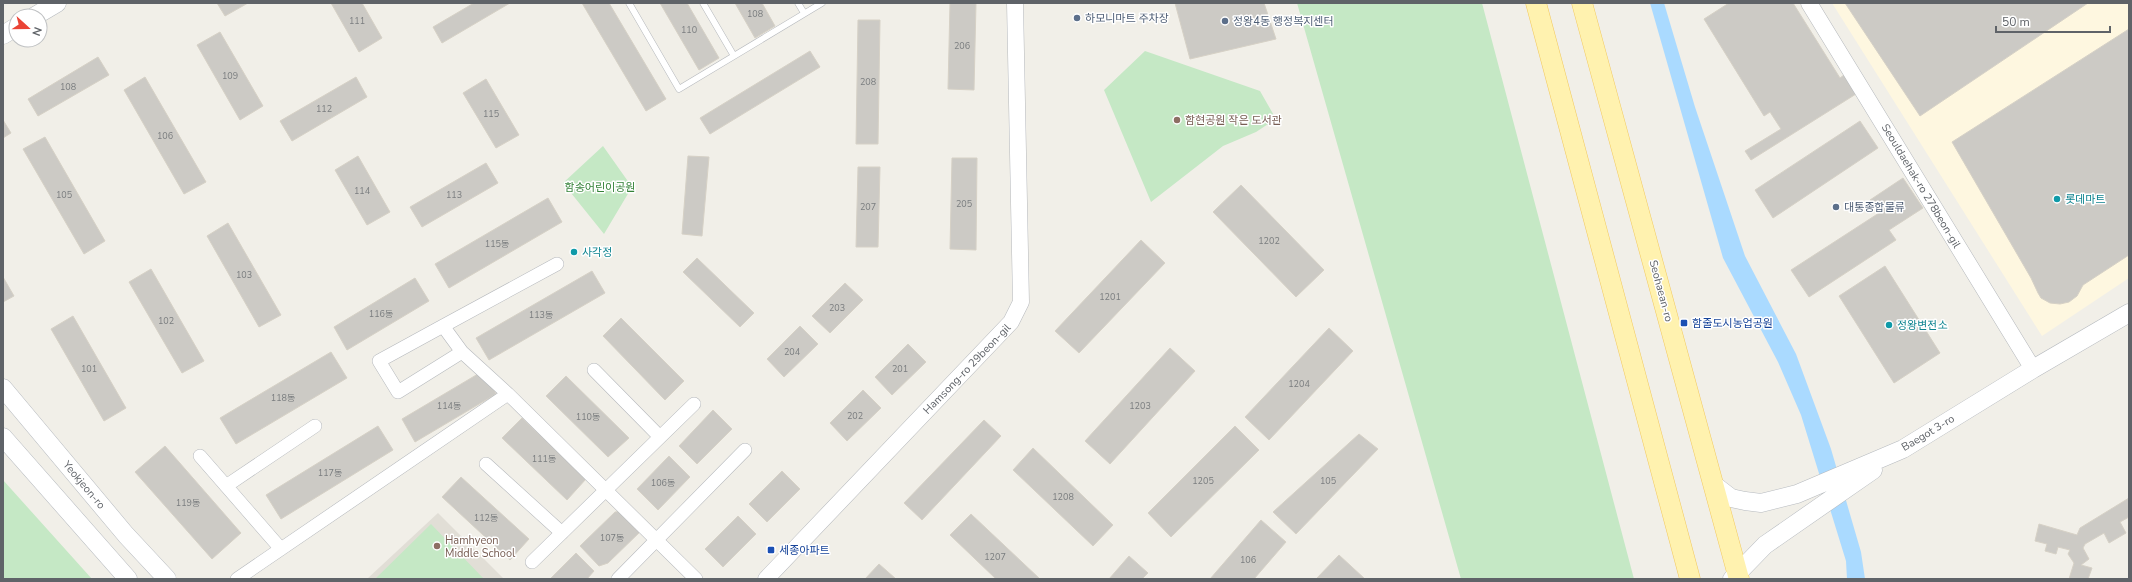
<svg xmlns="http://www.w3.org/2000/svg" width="2132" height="582" font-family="'Nunito Sans','Noto Sans KR',sans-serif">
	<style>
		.commercial { fill: #fef7e0 }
		.education { fill: #e1ded6 }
		.green { fill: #c5e8c5 }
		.water { fill: #aadaff }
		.building { fill: #cccac5; stroke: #d6d1c6 }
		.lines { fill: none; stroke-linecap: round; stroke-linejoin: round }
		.service-casing { stroke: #b5b8bc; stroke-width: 7 }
		.minor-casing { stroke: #b5b8bc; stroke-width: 14 }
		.tertiary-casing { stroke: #b5b8bc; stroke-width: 17 }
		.secondary-casing { stroke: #b6babf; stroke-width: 19 }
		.primary-casing { stroke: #f2c960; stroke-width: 21 }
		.service { stroke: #fff; stroke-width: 6 }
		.minor { stroke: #fff; stroke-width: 13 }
		.tertiary { stroke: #fff; stroke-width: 16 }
		.secondary { stroke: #fff; stroke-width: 18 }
		.primary { stroke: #fff2af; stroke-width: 20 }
		.service-dot { fill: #5c6f8a; stroke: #fff; stroke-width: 1.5 }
		.education-dot { fill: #8d6e63; stroke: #fff; stroke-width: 1.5 }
		.culture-dot { fill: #0f9aa8; stroke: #fff; stroke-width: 1.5 }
		.transit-dot { fill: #1a4fb4; stroke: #fff; stroke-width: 1.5 }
		.labels { text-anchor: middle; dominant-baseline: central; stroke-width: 3; stroke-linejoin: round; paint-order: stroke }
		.number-label { font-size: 9px; fill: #7a7d7f }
		.service-label { font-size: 11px; fill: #4e5e75; stroke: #fff; text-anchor: start }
		.education-label { font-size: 11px; fill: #785e54; stroke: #fff; text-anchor: start }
		.street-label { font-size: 11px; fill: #5f6368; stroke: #fff }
		.park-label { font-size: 11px; fill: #348238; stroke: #fff }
		.culture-label { font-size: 11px; fill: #0d838f; stroke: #fff; text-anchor: start }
		.transit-label { font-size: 11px; fill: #164399; stroke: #fff; text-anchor: start }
	</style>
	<rect width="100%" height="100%" fill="#f1efe8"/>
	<!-- commercial -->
	<path class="commercial" d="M1832 3H2129V278L2042 336Z"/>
	<!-- education -->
	<path class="education" d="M438 513 504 579H367Z"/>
	<!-- green -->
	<path class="green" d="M1297 3H1482L1634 579H1461Z
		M1145 51 1260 91 1276 119 1256 132 1223 146 1151 202 1104 90Z
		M603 146 632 187 604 234 563 183Z
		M3 480 92 579H3Z
		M431 524 484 579H375Z"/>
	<!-- water -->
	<path class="water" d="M1650 3H1664L1695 107 1745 256 1796 354 1831 449 1861 552 1865 579H1847L1846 561 1801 415 1778 362 1723 258Z"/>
	<!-- building -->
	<path class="building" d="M217 3H248L225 16Z
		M331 3H362L382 38 359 52Z
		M474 3H510L442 43 433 27Z
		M582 3H609L666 99 646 111Z
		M660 3H687L719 58 699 70Z
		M735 3H762L775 26 755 38Z
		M950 3H976L974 90 948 89Z
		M1175 3H1264L1276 39 1190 59Z
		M1729 3H1793L1840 78 1844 75 1856 94 1751 160 1745 151 1781 129 1770 112 1764 116 1704 19Z
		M1845 3H2088L1920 116Z
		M858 20H880L878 144H856Z
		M2129 29V255L2083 285 2077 296 2069 302 2060 304 2050 303 2041 298 2038 293 2031 278 1952 142Z
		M220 32 263 106 240 120 197 45Z
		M810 51 820 67 710 134 700 118Z
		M98 57 109 75 38 116 28 99Z
		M145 77 206 182 184 194 124 90Z
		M356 77 367 97 292 141 280 121Z
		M486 79 519 135 496 148 463 93Z
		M3 120 11 133 3 138Z
		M1860 121 1878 148 1773 218 1755 190Z
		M45 137 105 241 84 254 23 149Z
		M358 156 390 212 367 225 335 170Z
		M688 156 709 157 702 236 682 234Z
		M952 158H977L976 250 950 249Z
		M486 163 498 183 422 227 410 207Z
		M858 167H880L878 247H856Z
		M1903 178 1923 208 1889 230 1896 240 1809 297 1791 270 1879 213 1870 200Z
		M1241 185 1324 270 1296 297 1213 212Z
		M548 198 562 222 449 288 435 264Z
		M228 223 281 315 259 327 207 236Z
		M1141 240 1165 263 1079 353 1055 331Z
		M697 258 754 313 740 327 683 272Z
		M1885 266 1940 353 1894 383 1839 296Z
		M151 269 204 361 182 373 129 282Z
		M592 271 605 293 489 360 476 338Z
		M3 277 14 296 3 302Z
		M415 278 429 301 347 350 334 327Z
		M845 283 863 300 830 333 812 316Z
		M73 316 126 408 104 421 51 329Z
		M621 318 684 381 665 400 603 336Z
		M800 326 818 344 784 377 767 359Z
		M1329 328 1353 351 1269 440 1245 417Z
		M908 344 926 362 892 395 875 377Z
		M1170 348 1195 371 1110 464 1085 441Z
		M331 352 347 378 236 444 220 418Z
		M483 371 496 394 415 442 402 419Z
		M566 376 629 438 608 457 546 396Z
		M863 390 881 408 847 441 830 423Z
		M713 410 732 429 697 464 679 446Z
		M522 418 586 479 567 500 502 438Z
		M984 420 1001 436 922 520 904 503Z
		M378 426 393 450 281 519 266 495Z
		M1235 426 1259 450 1171 537 1148 513Z
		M1359 434 1378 449 1296 534 1273 512Z
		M165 446 241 533 212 559 135 472Z
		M1033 448 1113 525 1093 546 1013 470Z
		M669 456 690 477 658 510 637 489Z
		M782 471 800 489 767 522 749 504Z
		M461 477 529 539 510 560 442 497Z
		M2129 498V517L2120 522 2126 533 2109 543 2104 533 2085 544 2083 548 2089 559 2081 565 2092 568 2088 579H2069L2074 563 2068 554 2070 550 2058 547 2056 554 2045 551 2047 544 2035 541 2039 524 2077 535 2080 528Z
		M625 511 643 529 608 563 599 566 580 546 615 512Z
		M971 514 1040 579H996L950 535Z
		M738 516 756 534 723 567 705 549Z
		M1261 520 1286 542 1254 579H1210Z
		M576 553 594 571 587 579H550Z
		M1339 555 1365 579 1317 578Z
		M1129 556 1148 573 1142 579H1109Z
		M879 564 896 579H865Z"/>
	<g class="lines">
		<!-- service casing -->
		<g class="service-casing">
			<path id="service" d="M629 3 679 89 822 3
				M703 3 734 56
				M798 3 804 13"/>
		</g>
		<!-- minor casing -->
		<g class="minor-casing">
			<path id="minor" d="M443 326 557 264
				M462 352 443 326 379 361 398 392 462 352 508 394
				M594 370 660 437
				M200 456 281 549
				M486 464 562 533
				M226 486 315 426
				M532 562 694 404
				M237 579 508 394 696 579
				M618 579 745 450"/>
		</g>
		<!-- tertiary casing -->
		<g class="tertiary-casing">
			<path id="tertiary" d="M1809 3 2033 369
				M766 579 1011 322 1021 302 1015 3"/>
		</g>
		<!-- secondary casing -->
		<g class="secondary-casing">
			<path id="secondary" d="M35 16 57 3
				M3 35 16 27
				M3 388 126 535 167 579
				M3 437 128 579
				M1714 485 1731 498 1745 501 1761 503 1797 494 1903 449 2033 369 2129 313
				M1732 579 1765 545 1873 470"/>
		</g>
		<!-- primary casing -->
		<g class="primary-casing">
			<path id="primary" d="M1536 3 1690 579
				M1582 3 1739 579"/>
		</g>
		<!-- service -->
		<use href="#service" class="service"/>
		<!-- minor -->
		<use href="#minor" class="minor"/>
		<!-- tertiary -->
		<use href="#tertiary" class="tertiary"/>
		<!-- secondary -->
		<use href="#secondary" class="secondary"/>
		<!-- primary -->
		<use href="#primary" class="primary"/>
	</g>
	<!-- markers -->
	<g class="service-dot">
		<circle cx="1077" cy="18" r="4"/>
		<circle cx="1225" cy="21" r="4"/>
		<circle cx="1836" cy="207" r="4"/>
	</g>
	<g class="education-dot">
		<circle cx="1177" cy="120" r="4"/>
		<circle cx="437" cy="546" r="4"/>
	</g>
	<g class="culture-dot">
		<circle cx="2057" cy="199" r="4"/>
		<circle cx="574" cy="252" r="4"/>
		<circle cx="1889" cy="325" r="4"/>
	</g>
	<g class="transit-dot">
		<rect x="1680" y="319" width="8" height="8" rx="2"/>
		<rect x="767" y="546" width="8" height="8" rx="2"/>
	</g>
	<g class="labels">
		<!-- number labels -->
		<g class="number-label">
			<text x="755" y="14">108</text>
			<text x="357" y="21">111</text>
			<text x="689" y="30">110</text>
			<text x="962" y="46">206</text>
			<text x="230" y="76">109</text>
			<text x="868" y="82">208</text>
			<text x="68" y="87">108</text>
			<text x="324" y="109">112</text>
			<text x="491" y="114">115</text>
			<text x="165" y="136">106</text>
			<text x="362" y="191">114</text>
			<text x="64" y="195">105</text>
			<text x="454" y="195">113</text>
			<text x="964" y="204">205</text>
			<text x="868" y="207">207</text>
			<text x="1269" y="241">1202</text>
			<text x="497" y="244">115동</text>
			<text x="244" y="275">103</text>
			<text x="1110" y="297">1201</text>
			<text x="837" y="308">203</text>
			<text x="381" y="314">116동</text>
			<text x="541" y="315">113동</text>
			<text x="166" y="321">102</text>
			<text x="792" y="352">204</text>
			<text x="89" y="369">101</text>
			<text x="900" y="369">201</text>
			<text x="1299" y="384">1204</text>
			<text x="283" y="398">118동</text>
			<text x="449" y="406">114동</text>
			<text x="1140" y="406">1203</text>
			<text x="855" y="416">202</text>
			<text x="588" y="417">110동</text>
			<text x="544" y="459">111동</text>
			<text x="330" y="473">117동</text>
			<text x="1203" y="481">1205</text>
			<text x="1328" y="481">105</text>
			<text x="663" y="483">106동</text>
			<text x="1063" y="497">1208</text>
			<text x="188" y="503">119동</text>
			<text x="486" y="518">112동</text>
			<text x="612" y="538">107동</text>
			<text x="995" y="557">1207</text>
			<text x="1248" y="560">106</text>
		</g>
		<!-- service labels -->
		<g class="service-label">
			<text x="1085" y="18">하모니마트 주차장</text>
			<text x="1233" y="21">정왕4동 행정복지센터</text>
			<text x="1844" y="207">대통종합물류</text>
		</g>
		<!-- education labels -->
		<g class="education-label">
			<text x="1185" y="120">함현공원 작은 도서관</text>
			<text x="445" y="540">Hamhyeon<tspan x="445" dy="13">Middle School</tspan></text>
		</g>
		<!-- street labels -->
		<g class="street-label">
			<text transform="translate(1921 186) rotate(59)">Seouldaehak-ro 278beon-gil</text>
			<text transform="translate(1661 291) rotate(75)">Seohaean-ro</text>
			<text transform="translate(967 369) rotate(-46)">Hamsong-ro 29beon-gil</text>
			<text transform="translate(1928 433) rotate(-31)">Baegot 3-ro</text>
			<text transform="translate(84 485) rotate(50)">Yeokjeon-ro</text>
		</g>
		<!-- park labels -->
		<g class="park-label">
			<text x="600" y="187">함송어린이공원</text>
		</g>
		<!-- culture labels -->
		<g class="culture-label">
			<text x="2065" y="199">롯데마트</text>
			<text x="582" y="252">사각정</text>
			<text x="1897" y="325">정왕변전소</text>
		</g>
		<!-- transit labels -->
		<g class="transit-label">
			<text x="1692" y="323">함줄도시농업공원</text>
			<text x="779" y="550">세종아파트</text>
		</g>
	</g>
	<!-- border -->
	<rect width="2132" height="582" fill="none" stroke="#5f6368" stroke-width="8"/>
	<!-- north arrow -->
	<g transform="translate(28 28) rotate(111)"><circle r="19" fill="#ffffff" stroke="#bfc1c3"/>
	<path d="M0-3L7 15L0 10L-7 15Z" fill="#ea4335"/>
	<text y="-6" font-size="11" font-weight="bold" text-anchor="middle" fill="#5f6368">N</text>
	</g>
	<!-- scale -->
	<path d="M1996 26v6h114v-6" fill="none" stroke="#5f6368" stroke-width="2"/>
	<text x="2002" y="26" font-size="12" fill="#5f6368" stroke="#ffffff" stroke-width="3" paint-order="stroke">50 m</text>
</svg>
